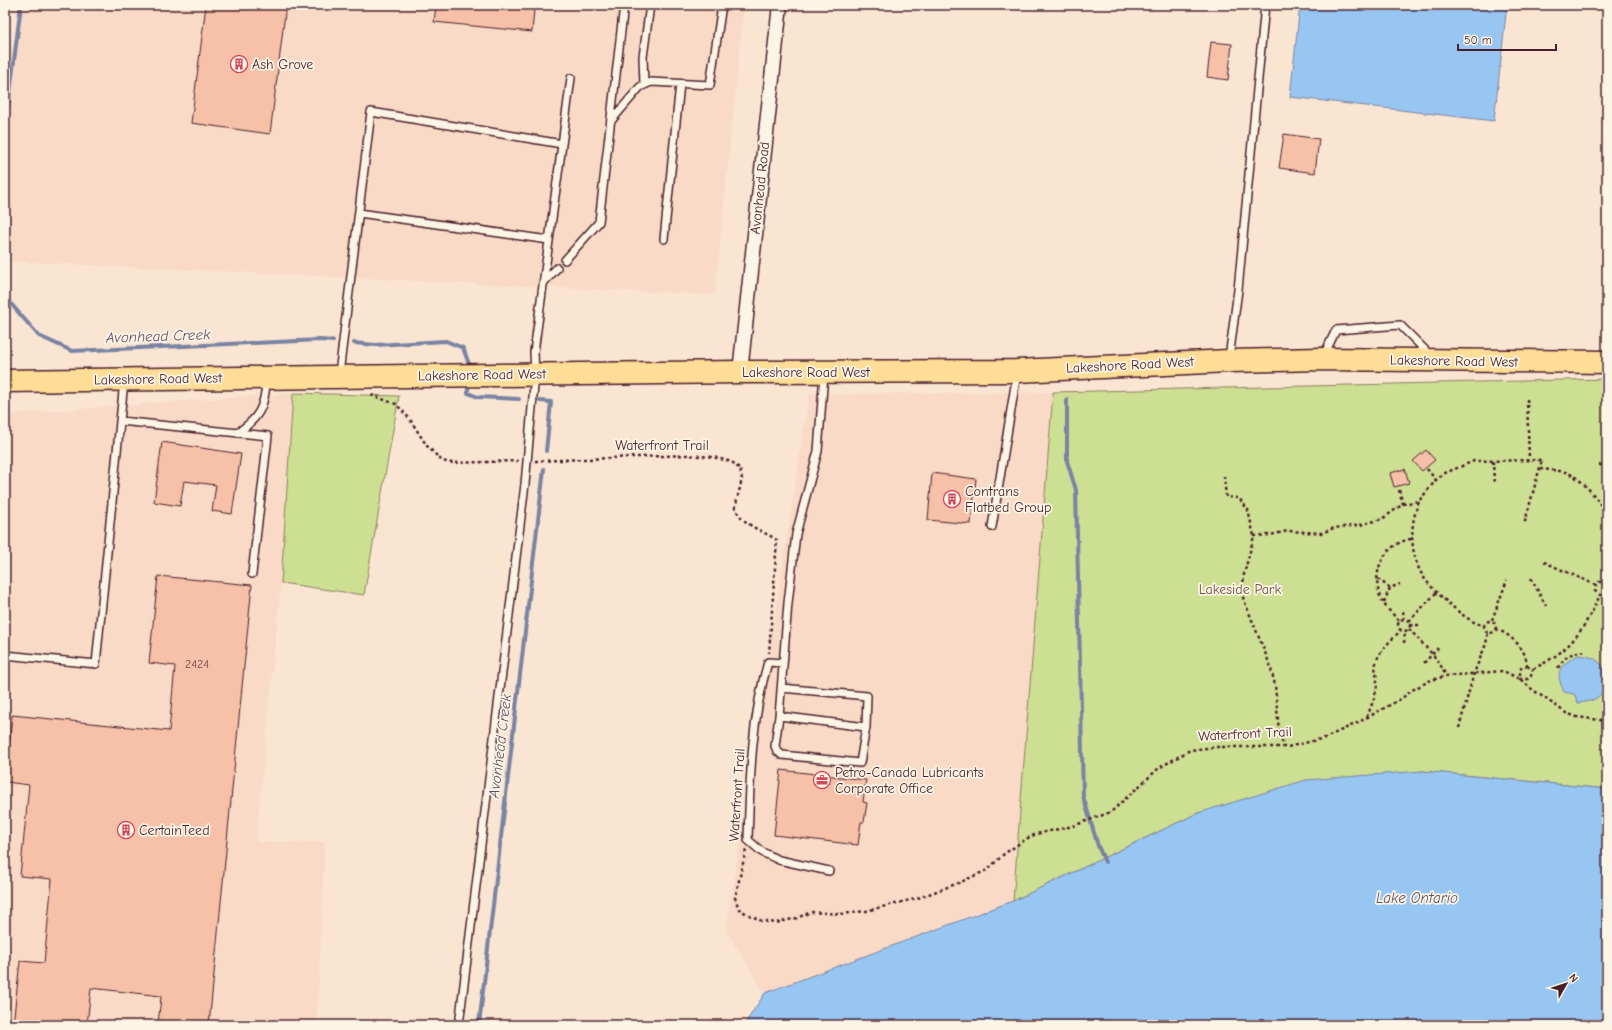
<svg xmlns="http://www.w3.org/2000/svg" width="1612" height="1030" font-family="'Comic Neue',sans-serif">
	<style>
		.built { fill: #f9dac6 }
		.green { fill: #cddf93; stroke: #8c7f5f }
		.water { fill: #98c6f2; stroke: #7983a2 }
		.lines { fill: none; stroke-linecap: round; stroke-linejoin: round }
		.stream { stroke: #7983a2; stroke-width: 4 }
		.building { fill: #f6c0a9; stroke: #4a1f2b }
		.service-casing { stroke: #4a1f2b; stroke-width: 10 }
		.minor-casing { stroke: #4a1f2b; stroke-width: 17 }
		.primary-casing { stroke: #4a1f2b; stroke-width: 25 }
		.path { stroke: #4a1f2b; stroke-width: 2.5; stroke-dasharray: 3 3; stroke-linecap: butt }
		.service { stroke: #fcf5e5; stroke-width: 7 }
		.minor { stroke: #fcf5e5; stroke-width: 14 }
		.primary { stroke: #fedd96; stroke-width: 22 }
		.service-bridge-casing { stroke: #4a1f2b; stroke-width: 10; stroke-linecap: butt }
		.service-bridge { stroke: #fcf5e5; stroke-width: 7 }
		.labels { text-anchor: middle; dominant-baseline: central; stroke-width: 3.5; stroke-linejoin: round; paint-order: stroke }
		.number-label { font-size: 12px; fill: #75474a }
		.poi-label { font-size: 14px; fill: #4a1f2b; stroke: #fcf5e5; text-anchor: start }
		.street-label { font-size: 14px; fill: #4a1f2b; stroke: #fcf5e5 }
		.park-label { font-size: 14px; fill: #6b4f45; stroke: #fcf5e5 }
		.water-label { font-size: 15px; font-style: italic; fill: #615167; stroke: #fcf5e5 }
	</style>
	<rect width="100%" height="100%" fill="#fae5d3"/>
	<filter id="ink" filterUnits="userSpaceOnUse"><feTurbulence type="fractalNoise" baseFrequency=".025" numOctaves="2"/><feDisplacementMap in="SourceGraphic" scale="8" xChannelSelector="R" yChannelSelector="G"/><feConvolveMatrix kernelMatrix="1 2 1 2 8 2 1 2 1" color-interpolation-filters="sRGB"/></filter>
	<g filter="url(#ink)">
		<!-- built -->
		<path class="built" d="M20 5H744L715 295 5 261V101H11Z
			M1053 392 1013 901 765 993 726 931 809 394Z
			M293 393 281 583 256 842H325L317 1025H5V506L7 414Z"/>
		<!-- green -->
		<path class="green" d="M1607 379V789L1422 771 1198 813 1013 901 1053 392Z
			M293 393 399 396 364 595 281 583Z"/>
		<!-- water -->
		<path class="water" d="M1300 5H1507L1494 121 1290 97Z
			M1578 655C1584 656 1591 656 1596 660 1608 666 1609 687 1599 696 1594 701 1585 702 1578 703L1574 694 1564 692C1555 672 1558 666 1578 655Z
			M1422 771 1607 789V1025H744L765 993 1013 901 1198 813 1306 780Z"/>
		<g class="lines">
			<!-- stream -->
			<path class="stream" d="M5 132 21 5
				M5 297 39 336 72 351 320 340 333 341
				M354 343 375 345 446 341 463 348 469 364
				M468 387V393L478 397 519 399
				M1067 399V461L1076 490 1083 796 1098 846 1105 862
				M540 401 551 402 546 451
				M479 1025 544 469"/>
		</g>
		<!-- building -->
		<path class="building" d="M206 5H286L270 134 191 123Z
			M436 5H477L534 10 532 32 434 22Z
			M1211 42 1232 44 1228 80 1207 77Z
			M1284 134 1319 139 1315 173 1279 168Z
			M162 442 241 454 232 514 212 511 216 485 184 481 180 506 154 502Z
			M1426 450 1435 460 1422 471 1413 461Z
			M1405 469 1409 483 1394 487 1390 473Z
			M932 473 976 479 971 524 928 520Z
			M158 576 252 585 209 1025H158L161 996 91 988 87 1025H13L20 961 44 963 52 879 20 876 29 785 6 782 12 715 169 731 175 666 149 663Z
			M781 770 866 780 863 802 867 803 864 822H861L858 845 774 835Z"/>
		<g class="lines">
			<!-- service casing -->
			<g class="service-casing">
				<path id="service" d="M644 85 643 57 650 5
					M611 121 640 87 651 82 710 85 722 5
					M359 213 549 240
					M664 239 680 84
					M565 260 599 222 624 5
					M543 283 557 268
					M1324 355 1336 330 1400 325 1430 355
					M1229 358 1238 290 1265 5
					M339 374 371 112 562 144
					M824 374 818 451 796 534 788 603 779 716 775 746 777 751 782 755 860 763 866 727
					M120 421 268 436 252 574
					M237 433C259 418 265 407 266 381
					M529 440 535 375 534 352 571 78
					M992 527 1017 373
					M5 655 96 664 124 381
					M783 663 768 662C751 720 750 780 748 840L762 852 779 860 829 871
					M779 716 866 727 867 696 782 688
					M459 1025 525 484"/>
			</g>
			<!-- minor casing -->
			<g class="minor-casing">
				<path id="minor" d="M740 372 780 5"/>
			</g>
			<!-- primary casing -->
			<g class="primary-casing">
				<path id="primary" d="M5 381 740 372 1017 371 1229 361 1322 359 1607 362"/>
			</g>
			<!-- path -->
			<path class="path" d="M371 395 396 404 409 418 427 446 442 461 452 463 518 461
				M1527 399 1529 459
				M535 461 688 455 713 457 732 462 740 469 742 479 735 508C745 527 760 529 777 540L769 653
				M1493 461 1494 483
				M1599 465H1607
				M1427 469 1436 480
				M1540 469C1548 470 1557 470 1565 472 1582 477 1601 502 1607 517
				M1224 476 1226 497 1239 498 1248 510 1254 536 1244 574 1242 595 1270 665 1275 685 1279 732 1284 747
				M1399 490 1403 504
				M1419 502C1408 527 1410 562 1428 583 1434 590 1442 597 1448 603 1459 612 1470 622 1484 626
				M1254 536 1270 535 1288 531 1322 533 1334 528 1360 525 1382 519 1403 504 1419 501 1436 480 1445 473 1474 461 1542 460 1524 525
				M1544 562 1596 585
				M1531 578 1546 606
				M1378 579 1390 588 1400 584
				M1604 582 1607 575
				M1607 584 1604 582H1599L1596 585 1595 591 1600 595 1606 594 1607 591
				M1384 602 1390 588
				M1403 611 1404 618
				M1398 625a6 6 0 1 1 12 0a6 6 0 1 1-12 0Z
				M1399 620C1391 613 1381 603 1379 593 1372 569 1386 543 1411 539
				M1492 620 1507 580
				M1484 627a6 6 0 1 1 12 0a6 6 0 1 1-12 0Z
				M1409 621 1437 592
				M1410 625H1422
				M1409 629 1434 656 1441 666 1446 676
				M1496 629C1511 635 1527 649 1527 666
				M1404 643 1405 632
				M1424 663 1438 648
				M1527 666 1533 669 1531 676 1528 679H1520V670L1522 667Z
				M1558 668C1565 655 1573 652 1587 651
				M1533 669C1571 650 1582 633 1600 595
				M1367 717C1371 706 1377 694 1377 681 1377 675 1374 669 1376 663 1379 650 1392 640 1400 631
				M1459 728 1474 673 1486 644 1488 633
				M746 850 735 898 739 909 747 914 762 921 776 923 797 918 811 912 841 914 866 911 918 898 961 882 987 870 1004 854 1026 839 1036 834 1073 826 1111 812 1159 768 1190 750 1216 747H1288L1325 738 1359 722 1399 700 1414 689 1431 680 1446 676 1503 671 1520 679 1533 690 1566 713 1577 717 1607 721"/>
			<!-- service -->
			<use href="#service" class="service"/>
			<!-- minor -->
			<use href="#minor" class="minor"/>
			<!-- primary -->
			<use href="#primary" class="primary"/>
			<!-- service-bridge casing -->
			<g class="service-bridge-casing">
				<path id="service-bridge" d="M525 484 529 440"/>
			</g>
			<!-- service-bridge -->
			<use href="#service-bridge" class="service-bridge"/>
		</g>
	</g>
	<!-- icons -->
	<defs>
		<g id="building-ring" transform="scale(0.9)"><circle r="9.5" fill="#fcf5e5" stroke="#d1495b" stroke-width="1.5"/><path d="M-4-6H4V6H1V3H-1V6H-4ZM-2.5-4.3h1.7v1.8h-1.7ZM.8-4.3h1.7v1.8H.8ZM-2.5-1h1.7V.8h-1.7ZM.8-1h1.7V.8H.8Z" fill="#d1495b"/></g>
		<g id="office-ring" transform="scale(0.9)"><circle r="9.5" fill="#fcf5e5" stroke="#d1495b" stroke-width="1.5"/><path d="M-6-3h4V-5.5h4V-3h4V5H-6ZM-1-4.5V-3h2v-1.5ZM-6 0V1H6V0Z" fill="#d1495b"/></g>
	</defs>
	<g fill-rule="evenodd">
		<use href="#building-ring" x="239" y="64"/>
		<use href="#building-ring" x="952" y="499"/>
		<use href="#office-ring" x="822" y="780"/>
		<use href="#building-ring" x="126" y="830"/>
	</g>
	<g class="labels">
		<!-- number labels -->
		<g class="number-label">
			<text x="197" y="664">2424</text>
		</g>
		<!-- poi labels -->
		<g class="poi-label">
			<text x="252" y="64">Ash Grove</text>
			<text x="965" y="491">Contrans<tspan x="965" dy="16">Flatbed Group</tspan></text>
			<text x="835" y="772">Petro-Canada Lubricants<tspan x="835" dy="16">Corporate Office</tspan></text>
			<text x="139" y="830">CertainTeed</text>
		</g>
		<!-- street labels -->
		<g class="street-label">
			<text transform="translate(760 188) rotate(-84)">Avonhead Road</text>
			<text transform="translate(1454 361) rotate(1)">Lakeshore Road West</text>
			<text transform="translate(1130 365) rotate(-3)">Lakeshore Road West</text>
			<text x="806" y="372">Lakeshore Road West</text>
			<text transform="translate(482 375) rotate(-1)">Lakeshore Road West</text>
			<text transform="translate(158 379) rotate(-1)">Lakeshore Road West</text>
			<text x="662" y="445">Waterfront Trail</text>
			<text transform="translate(1245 734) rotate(-3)">Waterfront Trail</text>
			<text transform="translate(737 795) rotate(-86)">Waterfront Trail</text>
		</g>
		<!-- park labels -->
		<g class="park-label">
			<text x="1240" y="589">Lakeside Park</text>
		</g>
		<!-- water labels -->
		<g class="water-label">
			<text transform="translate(158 336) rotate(-2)">Avonhead Creek</text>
			<text transform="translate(500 746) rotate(-83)">Avonhead Creek</text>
			<text x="1417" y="898">Lake Ontario</text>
		</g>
	</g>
	<!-- margin -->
	<rect width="1612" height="1030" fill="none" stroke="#fcf5e5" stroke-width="20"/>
	<rect x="10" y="10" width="1592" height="1010" fill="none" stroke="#4a1f2b" stroke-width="1.5" filter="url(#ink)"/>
	<!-- north arrow -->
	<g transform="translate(1566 984) rotate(51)" stroke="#fcf5e5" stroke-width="3" paint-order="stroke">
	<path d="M0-3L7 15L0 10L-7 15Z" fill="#4a1f2b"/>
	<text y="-6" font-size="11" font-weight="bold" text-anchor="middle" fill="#4a1f2b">N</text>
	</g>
	<!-- scale -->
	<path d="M1458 44v6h98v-6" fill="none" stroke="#4a1f2b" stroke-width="2"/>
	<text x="1464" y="44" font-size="12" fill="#4a1f2b" stroke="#fcf5e5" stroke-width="3" paint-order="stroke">50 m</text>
</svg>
